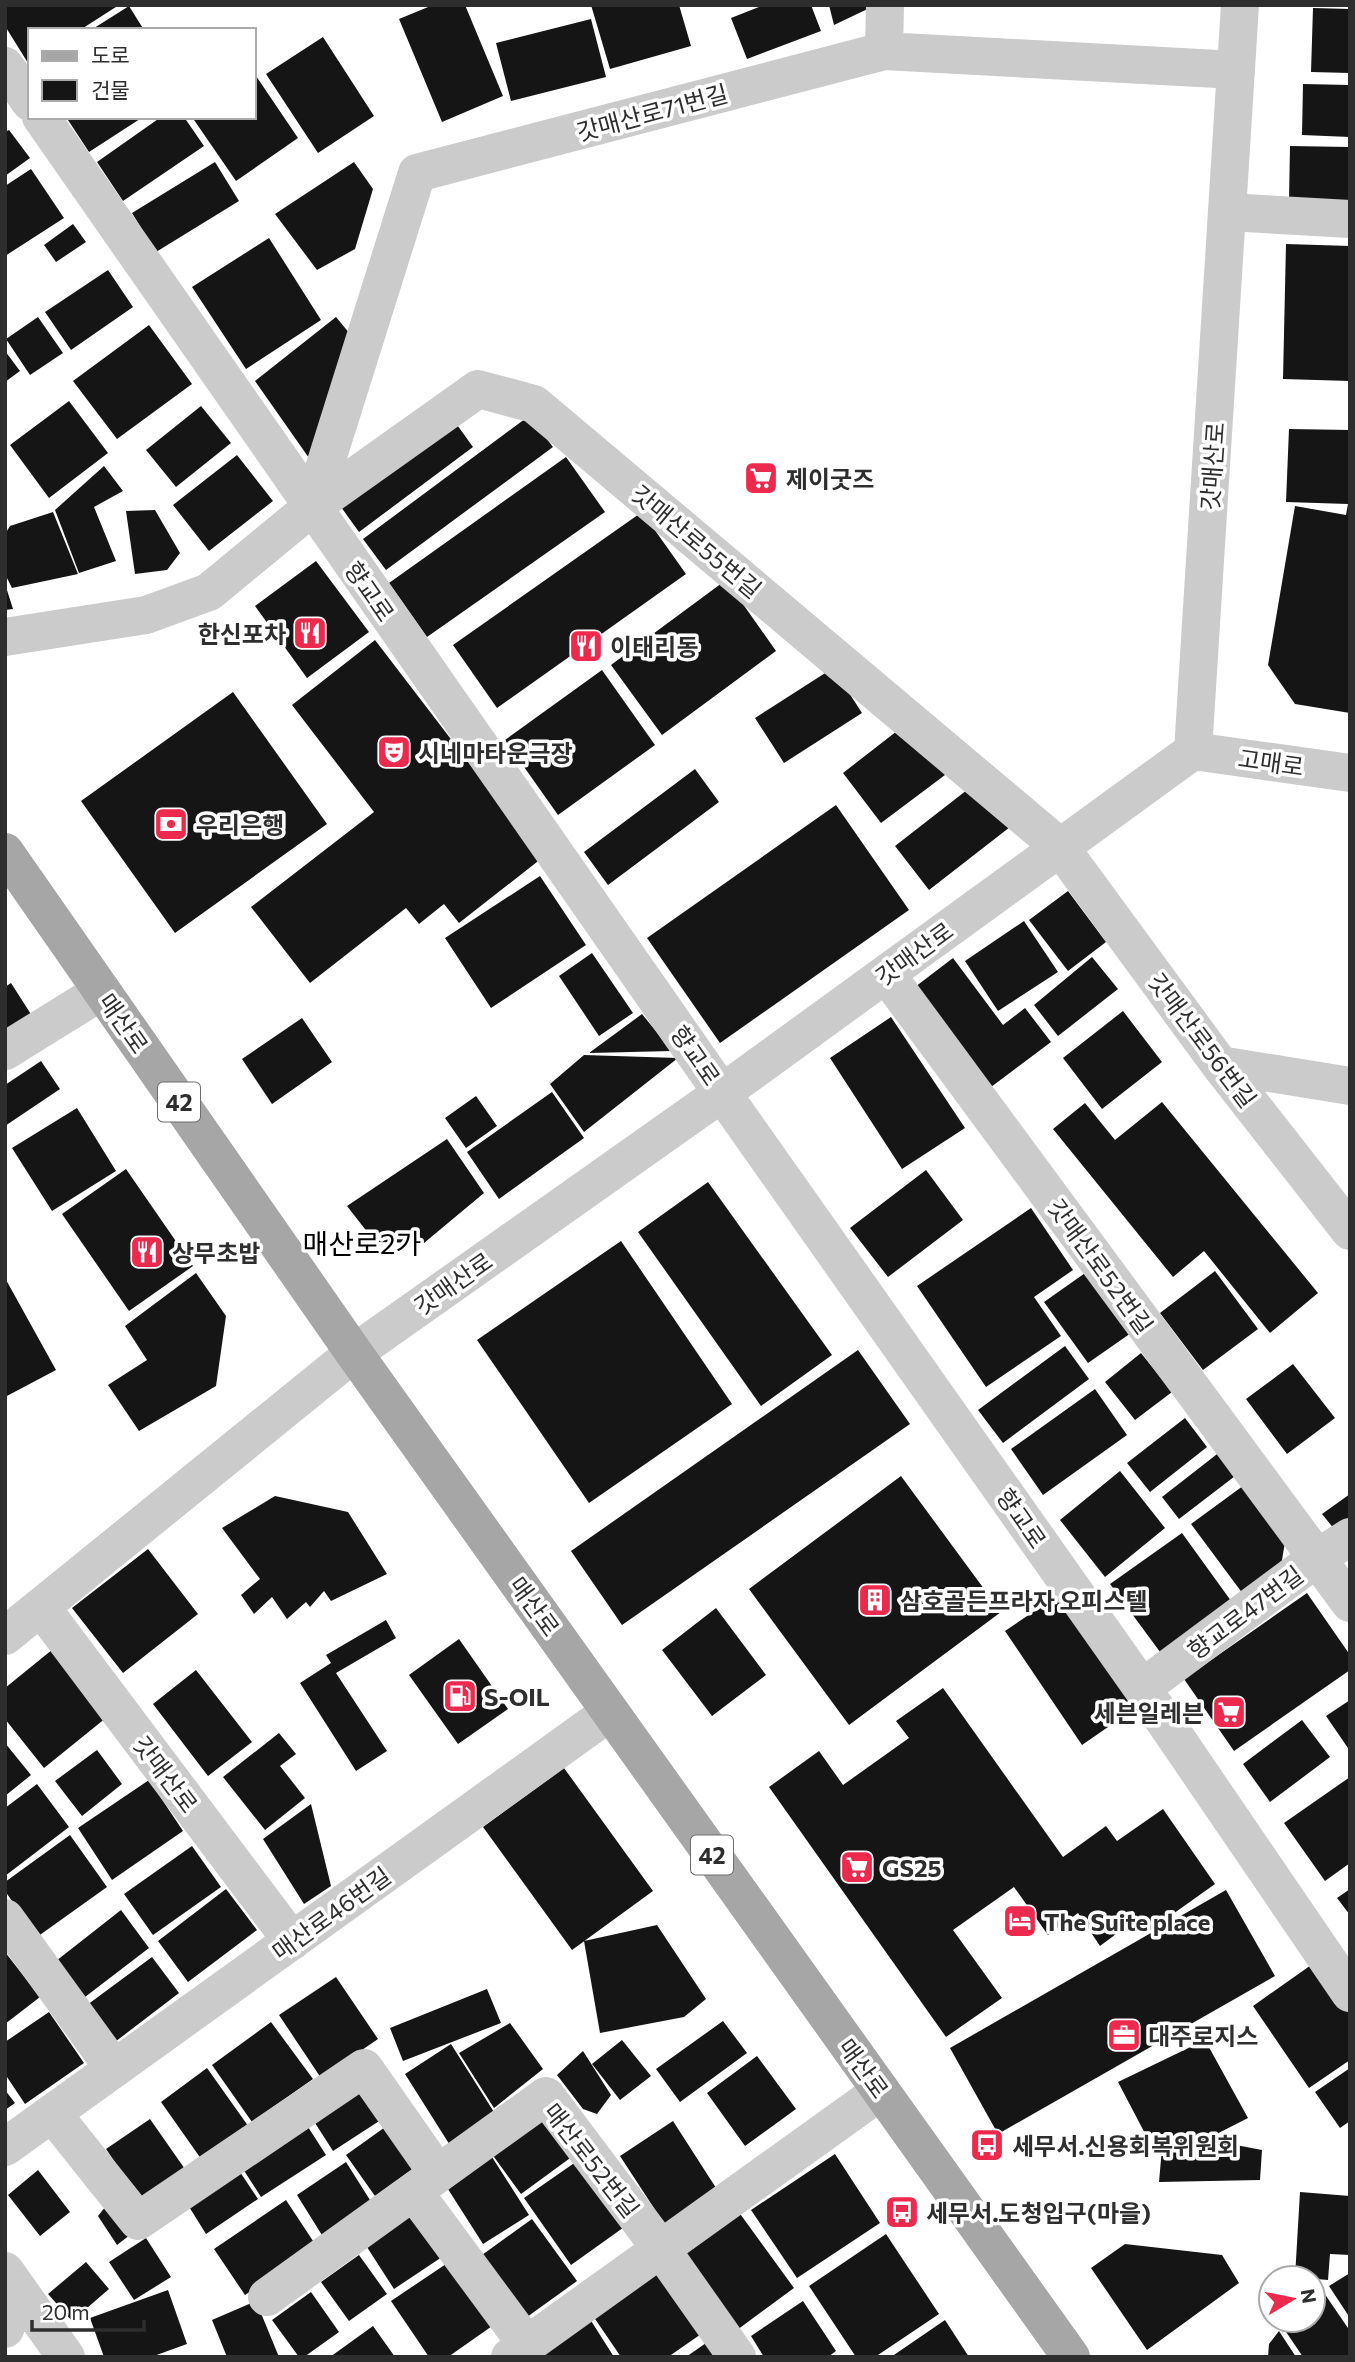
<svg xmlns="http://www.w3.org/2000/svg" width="1355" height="2362" font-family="Commissioner,'Noto Sans KR',sans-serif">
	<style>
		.building { fill: #151515 }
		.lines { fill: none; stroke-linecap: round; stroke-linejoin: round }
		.minor { stroke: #cbcbcb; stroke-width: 38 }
		.tertiary { stroke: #cbcbcb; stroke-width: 38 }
		.primary { stroke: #a6a6a6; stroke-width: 38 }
		.labels { text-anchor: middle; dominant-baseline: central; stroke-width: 7; stroke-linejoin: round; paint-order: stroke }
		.shield { fill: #fff; stroke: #6d6d6d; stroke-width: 2 }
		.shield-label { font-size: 23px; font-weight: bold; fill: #2e2e2e }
		.street-label { font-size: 24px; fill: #2e2e2e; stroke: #fff }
		.poi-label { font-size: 24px; font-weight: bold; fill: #2e2e2e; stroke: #fff; text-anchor: start }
		.quarter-label { font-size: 28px; fill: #000; stroke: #fff }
	</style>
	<rect width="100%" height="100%" fill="#fff"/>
	<!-- building -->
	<path class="building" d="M5 5H119L80 30H30L28 63 5 26Z
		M433 5H465L503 96 442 122 399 19Z
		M591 5H679L691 46 610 69Z
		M764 5H811L821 31 747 59 731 18Z
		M829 5H876L834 25Z
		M129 6 144 30H91Z
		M1313 8 1350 9V73L1311 72Z
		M591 19 606 77 511 101 496 43Z
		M323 37 374 116 318 153 266 74Z
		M254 73 298 138 236 181 192 117H254Z
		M1303 84 1350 85V137L1302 135Z
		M66 117H143L89 152Z
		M161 117H184L204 146 123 201 97 162Z
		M9 130 30 158 5 176V132Z
		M1290 146 1350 147V201L1289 200Z
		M215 162 239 201 156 252 132 213Z
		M354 162 373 189 355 249 317 270 275 214Z
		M31 169 64 218 5 256V186Z
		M73 224 86 242 56 262 44 245Z
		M269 238 321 320 246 369 192 287Z
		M1286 244 1350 246V381L1283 379Z
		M108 270 133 307 71 350 45 312Z
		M38 317 63 353 30 375 6 339Z
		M336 317 350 334 309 458 255 381Z
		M149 325 192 384 117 439 73 381Z
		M5 351 20 371 5 382Z
		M69 401 108 453 49 498 10 445Z
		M201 406 231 443 176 487 146 450Z
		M529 416 553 447 386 570 363 539Z
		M455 422 473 447 359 532 341 507Z
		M1289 429 1350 430V713L1295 704 1268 665 1295 506 1346 515 1348 504 1286 502Z
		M237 455 273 501 209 551 173 505Z
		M566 457 605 512 427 637 389 583Z
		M104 466 123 491 94 507 116 561 79 573 55 510Z
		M155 510 180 553 167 570 135 574 126 511Z
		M53 512 78 574 12 588 5 574V534L10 526Z
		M642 512 686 574 497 708 453 645Z
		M316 561 369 632 307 678 255 606Z
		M726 580 776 651 662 735 611 665Z
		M6 587 13 609 5 610Z
		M375 640 542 858 459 923 444 904 419 924 406 908 310 983 251 907 374 812 292 705Z
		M833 668 862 713 784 763 755 718Z
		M602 670 655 745 558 815 505 740Z
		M233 692 327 824 175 933 81 801Z
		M906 724 945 775 881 823 843 773Z
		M695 769 719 802 608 885 584 852Z
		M976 783 1010 827 929 890 895 846Z
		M836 805 909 910 720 1043 647 938Z
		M540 876 586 945 491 1008 445 938Z
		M1068 891 1106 942 1068 971 1029 920Z
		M1024 921 1058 972 998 1011 965 961Z
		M592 953 633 1013 599 1036 559 976Z
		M1092 957 1118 989 1058 1036 1034 1005Z
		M953 958 1003 1025 1025 1008 1051 1042 991 1087 915 987Z
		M11 983 36 1022 5 1043V987Z
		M1123 1011 1162 1062 1102 1109 1063 1058Z
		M642 1014 672 1051 589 1053Z
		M891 1017 965 1128 902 1169 830 1058Z
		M302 1018 332 1062 272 1104 242 1059Z
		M584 1055 678 1058 584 1132 550 1084Z
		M41 1061 60 1089 5 1126V1085Z
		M552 1092 584 1138 499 1199 467 1152Z
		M476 1096 497 1126 466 1148 445 1118Z
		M1162 1102 1318 1293 1270 1333 1204 1251 1173 1277 1053 1129 1085 1103 1115 1140Z
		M77 1108 116 1171 52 1211 12 1148Z
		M447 1139 484 1193 424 1243 375 1242 347 1206Z
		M126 1169 193 1266 129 1311 62 1214Z
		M926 1170 963 1220 888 1277 850 1228Z
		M708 1182 832 1355 761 1406 638 1232Z
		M1031 1208 1073 1270 1034 1297 1061 1336 986 1387 917 1286Z
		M621 1241 732 1404 589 1503 477 1340Z
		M1088 1271 1131 1333 1088 1363 1044 1302Z
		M1215 1271 1258 1329 1203 1370 1160 1313Z
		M196 1273 226 1316 216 1386 139 1431 108 1385 147 1360 125 1326Z
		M5 1278 56 1370 5 1397Z
		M1065 1346 1089 1379 1003 1443 978 1410Z
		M858 1350 910 1424 622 1625 571 1551Z
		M1141 1353 1172 1392 1135 1420 1105 1382Z
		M1293 1364 1335 1418 1287 1454 1246 1399Z
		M1095 1389 1127 1435 1043 1495 1011 1449Z
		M1185 1418 1207 1447 1150 1492 1127 1463Z
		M1221 1451 1239 1473 1179 1519 1162 1497Z
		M1120 1471 1165 1528 1105 1577 1060 1520Z
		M901 1476 1001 1612 849 1725 749 1589Z
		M1247 1483 1286 1536 1281 1566 1243 1594 1191 1524Z
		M1350 1494V1527L1339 1535 1322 1514Z
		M275 1496 348 1512 387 1574 331 1601 324 1591 310 1607 306 1602 287 1619 272 1597 254 1614 241 1595 260 1579 222 1528Z
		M1182 1533 1234 1605 1163 1656 1110 1584Z
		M148 1549 198 1614 123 1673 72 1608Z
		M1307 1593 1350 1655V1670L1234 1751 1184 1679Z
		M1058 1595 1134 1709 1082 1745 1005 1631Z
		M716 1608 766 1675 712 1716 662 1650Z
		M386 1620 396 1638 336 1673 387 1751 356 1771 300 1683 331 1663 326 1655Z
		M459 1639 508 1709 458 1744 409 1675Z
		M58 1645 112 1713 44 1768 5 1719V1688Z
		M196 1670 252 1742 208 1776 153 1704Z
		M943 1688 1063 1857 1106 1826 1117 1841 1163 1809 1215 1884 1149 1931 1139 1917 1100 1946 1078 1913 1048 1935 1014 1887 953 1930 1002 1998 946 2037 769 1787 819 1751 843 1785 909 1738 896 1721Z
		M1350 1700V1751L1326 1716Z
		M1302 1720 1330 1757 1270 1802 1243 1764Z
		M279 1733 296 1754 280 1766 305 1798 265 1830 223 1777Z
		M5 1743 31 1775 5 1796Z
		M97 1750 122 1784 82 1816 55 1781Z
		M564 1768 653 1891 572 1950 483 1827Z
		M1350 1777V1863L1325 1881 1284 1823Z
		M149 1780 183 1831 112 1880 78 1828Z
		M37 1784 69 1827 5 1876V1808Z
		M311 1804 331 1886 304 1904 263 1839Z
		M70 1835 107 1887 37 1937 5 1891V1882Z
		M192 1846 221 1887 153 1935 124 1894Z
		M226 1889 257 1930 188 1982 158 1941Z
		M1350 1889V1915L1337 1898Z
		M1226 1890 1275 1976 998 2134 950 2048Z
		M121 1910 149 1948 85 1997 56 1961Z
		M657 1925 706 1999 684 2017 600 2033 584 1941Z
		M5 1952 40 1997 5 2024Z
		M152 1957 179 1993 111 2045 83 2008Z
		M1314 1963 1350 2015V2060L1309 2088 1253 2006Z
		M336 1977 378 2039 321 2078 279 2015Z
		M487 1989 501 2023 403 2061 390 2028Z
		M49 2012 84 2063 25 2104 5 2074V2042Z
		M723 2021 747 2053 680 2102 656 2069Z
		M271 2022 313 2079 252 2122 212 2065Z
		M510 2023 543 2069 494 2108 459 2053Z
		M622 2040 651 2076 620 2100 592 2064Z
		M1205 2040 1248 2118 1199 2143H1150L1118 2082Z
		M451 2044 499 2120 453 2150 405 2074Z
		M583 2051 611 2095 597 2114 583 2109 557 2075Z
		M757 2056 796 2109 745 2146 707 2093Z
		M207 2068 251 2130 204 2163 161 2102Z
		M1350 2068V2121L1340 2128 1315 2092Z
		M364 2074 390 2114 333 2151 308 2112Z
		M5 2090 15 2103 5 2110Z
		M545 2108 577 2153 521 2194 489 2150Z
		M301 2116 326 2155 261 2197 236 2158Z
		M150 2119 187 2172 142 2202 106 2149Z
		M673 2121 718 2191 665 2225 620 2156Z
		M388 2125 417 2166 375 2196 346 2155Z
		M1220 2142 1262 2150 1260 2180 1159 2182 1162 2148Z
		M835 2154 880 2223 797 2278 751 2210Z
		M492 2157 529 2215 483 2244 446 2186Z
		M580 2159 627 2225 571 2265 524 2198Z
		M346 2162 375 2208 325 2240 297 2195Z
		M234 2163 258 2199 206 2234 183 2197Z
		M38 2170 70 2212 40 2236 8 2195Z
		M1300 2192 1350 2196V2255L1330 2254 1328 2280 1295 2277Z
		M113 2197 139 2228 117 2245 98 2216Z
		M286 2200 317 2247 245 2295 214 2249Z
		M419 2208 448 2253 394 2289 365 2244Z
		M738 2211 794 2288 737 2330 681 2253Z
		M532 2219 577 2281 527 2317 482 2255Z
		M886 2234 939 2314 875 2357H856L809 2286Z
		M146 2238 171 2277 134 2300 109 2262Z
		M1125 2244 1222 2255 1239 2283 1147 2350 1091 2268Z
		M359 2255 387 2294 349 2321 321 2282Z
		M452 2260 495 2324 448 2357H429L391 2301Z
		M86 2262 109 2289 72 2321 48 2294Z
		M659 2266 704 2332 668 2357H621L591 2313Z
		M1350 2273V2318L1329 2286Z
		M168 2290 187 2344 151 2357H104L90 2318Z
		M1322 2290 1350 2331V2357H1303L1278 2320H1313V2297Z
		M311 2292 339 2332 304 2357H299L272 2320Z
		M256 2301 279 2357H227L212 2320Z
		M803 2301 836 2351 828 2357H764L751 2336Z
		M588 2316 614 2357H534Z
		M945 2320 969 2357H891Z
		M373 2326 395 2357H330Z
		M1279 2331 1296 2357H1268L1269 2344Z
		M706 2343 715 2357H686Z"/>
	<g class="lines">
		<!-- minor -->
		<path class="minor" d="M884 51 885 5
			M5 66 30 102
			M41 117 722 1093 1142 1688 1350 1993
			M1228 212 1350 219
			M312 507 417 173 884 51 1236 70
			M5 637 146 615 209 592 312 507 478 389 534 404 1060 847 1220 1065 1350 1231
			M886 974 1350 1603
			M5 1051 102 991
			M1220 1065 1350 1086
			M41 1607 292 1941
			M1142 1688 1317 1558 1350 1537
			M5 1918 113 2067
			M52 2113 138 2221 364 2068 438 2174
			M5 2147 610 1712
			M414 2192 527 2345
			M5 2271 66 2357
			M267 2297 546 2096 661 2249 737 2357
			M5 2329 20 2292
			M510 2357 881 2091"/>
		<!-- tertiary -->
		<path class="tertiary" d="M1193 751 1240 5
			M1193 751 1350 773
			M5 1636 354 1353 722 1093 1193 751"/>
		<!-- primary -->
		<path class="primary" d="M5 852 354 1353 1071 2357"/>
	</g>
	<!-- icons -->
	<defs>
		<g id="supermarket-square" transform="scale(1.75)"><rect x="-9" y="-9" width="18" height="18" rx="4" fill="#ed294d" stroke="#fff"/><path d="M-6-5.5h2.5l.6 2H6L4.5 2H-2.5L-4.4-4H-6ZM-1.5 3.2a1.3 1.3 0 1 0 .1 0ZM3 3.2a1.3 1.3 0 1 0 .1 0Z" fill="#fff"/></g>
		<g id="restaurant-square" transform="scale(1.75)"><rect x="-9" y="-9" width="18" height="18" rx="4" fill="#ed294d" stroke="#fff"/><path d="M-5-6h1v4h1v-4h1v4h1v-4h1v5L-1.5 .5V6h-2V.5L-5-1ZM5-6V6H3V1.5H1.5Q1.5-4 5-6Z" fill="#fff"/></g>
		<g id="theatre-square" transform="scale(1.75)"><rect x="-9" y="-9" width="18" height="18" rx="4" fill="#ed294d" stroke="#fff"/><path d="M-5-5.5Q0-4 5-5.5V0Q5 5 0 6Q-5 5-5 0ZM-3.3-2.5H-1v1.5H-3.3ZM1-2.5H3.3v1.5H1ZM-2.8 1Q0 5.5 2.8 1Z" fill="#fff"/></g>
		<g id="bank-square" transform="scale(1.75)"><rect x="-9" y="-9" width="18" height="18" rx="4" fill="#ed294d" stroke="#fff"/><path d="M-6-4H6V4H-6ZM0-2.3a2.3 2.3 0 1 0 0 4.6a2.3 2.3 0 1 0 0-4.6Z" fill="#fff"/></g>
		<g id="building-square" transform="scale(1.75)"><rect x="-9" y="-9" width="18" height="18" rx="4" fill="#ed294d" stroke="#fff"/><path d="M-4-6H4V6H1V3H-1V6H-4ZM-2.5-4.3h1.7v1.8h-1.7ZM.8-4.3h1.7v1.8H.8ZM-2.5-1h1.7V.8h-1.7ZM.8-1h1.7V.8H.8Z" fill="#fff"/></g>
		<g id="fuel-square" transform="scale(1.75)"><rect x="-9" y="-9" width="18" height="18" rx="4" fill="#ed294d" stroke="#fff"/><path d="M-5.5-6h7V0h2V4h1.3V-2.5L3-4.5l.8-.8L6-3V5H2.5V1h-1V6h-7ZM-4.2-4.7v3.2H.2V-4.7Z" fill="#fff"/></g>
		<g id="hotel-square" transform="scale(1.75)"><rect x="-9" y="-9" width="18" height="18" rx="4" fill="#ed294d" stroke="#fff"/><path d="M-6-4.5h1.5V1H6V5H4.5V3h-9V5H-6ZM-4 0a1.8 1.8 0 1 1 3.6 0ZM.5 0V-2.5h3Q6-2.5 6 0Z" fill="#fff"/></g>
		<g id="office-square" transform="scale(1.75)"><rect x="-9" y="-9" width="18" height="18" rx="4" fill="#ed294d" stroke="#fff"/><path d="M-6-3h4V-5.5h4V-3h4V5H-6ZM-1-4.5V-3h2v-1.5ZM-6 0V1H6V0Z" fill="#fff"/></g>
		<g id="bus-square" transform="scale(1.75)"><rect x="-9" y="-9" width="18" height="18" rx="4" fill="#ed294d" stroke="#fff"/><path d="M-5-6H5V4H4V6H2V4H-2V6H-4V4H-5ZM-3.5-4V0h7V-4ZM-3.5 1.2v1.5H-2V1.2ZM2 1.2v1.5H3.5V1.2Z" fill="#fff"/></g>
	</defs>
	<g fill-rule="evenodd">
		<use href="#supermarket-square" x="761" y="478"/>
		<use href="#restaurant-square" x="310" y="633"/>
		<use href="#restaurant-square" x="586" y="646"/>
		<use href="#theatre-square" x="394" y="752"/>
		<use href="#bank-square" x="171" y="824"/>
		<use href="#restaurant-square" x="147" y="1252"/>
		<use href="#building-square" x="875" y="1600"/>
		<use href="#fuel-square" x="460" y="1696"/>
		<use href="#supermarket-square" x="1229" y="1712"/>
		<use href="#supermarket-square" x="857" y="1867"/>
		<use href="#hotel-square" x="1020" y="1921"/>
		<use href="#office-square" x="1124" y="2035"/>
		<use href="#bus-square" x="987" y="2145"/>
		<use href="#bus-square" x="902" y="2212"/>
	</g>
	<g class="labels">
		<!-- shield labels -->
		<g class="shield">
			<rect x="158" y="1082.5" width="42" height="39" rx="5"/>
			<rect x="691" y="1835.5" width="42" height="39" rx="5"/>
		</g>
		<g class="shield-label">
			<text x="179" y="1102">42</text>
			<text x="712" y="1855">42</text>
		</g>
		<!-- street labels -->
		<g class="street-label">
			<text transform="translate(652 112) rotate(-15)">갓매산로71번길</text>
			<text transform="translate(1212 466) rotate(-86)">갓매산로</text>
			<text transform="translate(697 541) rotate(40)">갓매산로55번길</text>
			<text transform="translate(370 591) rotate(55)">향교로</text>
			<text transform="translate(1271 762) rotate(8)">고매로</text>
			<text transform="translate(914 953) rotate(-36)">갓매산로</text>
			<text transform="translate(124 1023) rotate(55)">매산로</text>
			<text transform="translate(1203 1040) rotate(53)">갓매산로56번길</text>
			<text transform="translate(696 1055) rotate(55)">향교로</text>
			<text transform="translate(1101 1266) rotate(54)">갓매산로52번길</text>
			<text transform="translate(453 1283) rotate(-35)">갓매산로</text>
			<text transform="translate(1022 1518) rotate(55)">향교로</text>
			<text transform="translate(535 1606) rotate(54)">매산로</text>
			<text transform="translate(1245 1612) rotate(-37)">향교로47번길</text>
			<text transform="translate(166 1774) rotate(53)">갓매산로</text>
			<text transform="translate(331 1913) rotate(-36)">매산로46번길</text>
			<text transform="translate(864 2068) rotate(54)">매산로</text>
			<text transform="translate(592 2160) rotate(52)">매산로52번길</text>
		</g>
		<!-- poi labels -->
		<g class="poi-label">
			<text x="786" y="478">제이굿즈</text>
			<text x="286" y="633" text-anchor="end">한신포차</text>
			<text x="610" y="646">이태리동</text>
			<text x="418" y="752">시네마타운극장</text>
			<text x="196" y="824">우리은행</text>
			<text x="172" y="1252">상무초밥</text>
			<text x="900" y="1600">삼호골든프라자 오피스텔</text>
			<text x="484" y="1696">S-OIL</text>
			<text x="1204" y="1712" text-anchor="end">세븐일레븐</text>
			<text x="882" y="1867">GS25</text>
			<text x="1044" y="1921">The Suite place</text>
			<text x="1148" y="2035">대주로지스</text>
			<text x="1012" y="2145">세무서.신용회복위원회</text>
			<text x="926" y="2212">세무서.도청입구(마을)</text>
		</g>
		<!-- quarter labels -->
		<g class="quarter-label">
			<text x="362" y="1243">매산로2가</text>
		</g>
	</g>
	<!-- border -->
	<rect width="1355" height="2362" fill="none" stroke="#2e2e2e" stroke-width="14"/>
	<!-- legend -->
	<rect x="28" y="28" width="228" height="91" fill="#ffffff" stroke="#ababab" stroke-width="2"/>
	<rect x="42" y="51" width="35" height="10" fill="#a6a6a6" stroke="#ababab" stroke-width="2"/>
	<text x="91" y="63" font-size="21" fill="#2e2e2e">도로</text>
	<rect x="42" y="80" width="35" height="21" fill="#151515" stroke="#ababab" stroke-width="2"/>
	<text x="91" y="98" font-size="21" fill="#2e2e2e">건물</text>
	<!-- north arrow -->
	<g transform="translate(1292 2299) rotate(80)"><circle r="33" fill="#ffffff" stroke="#ababab" stroke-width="2"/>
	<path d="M0-5L12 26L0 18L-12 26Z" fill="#ed294d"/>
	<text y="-10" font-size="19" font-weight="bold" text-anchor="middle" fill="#2e2e2e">N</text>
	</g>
	<!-- scale -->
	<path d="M32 2320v10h112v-10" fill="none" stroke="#2e2e2e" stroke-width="3.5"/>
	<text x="42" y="2320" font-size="21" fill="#2e2e2e" stroke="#ffffff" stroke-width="5" paint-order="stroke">20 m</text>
</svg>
